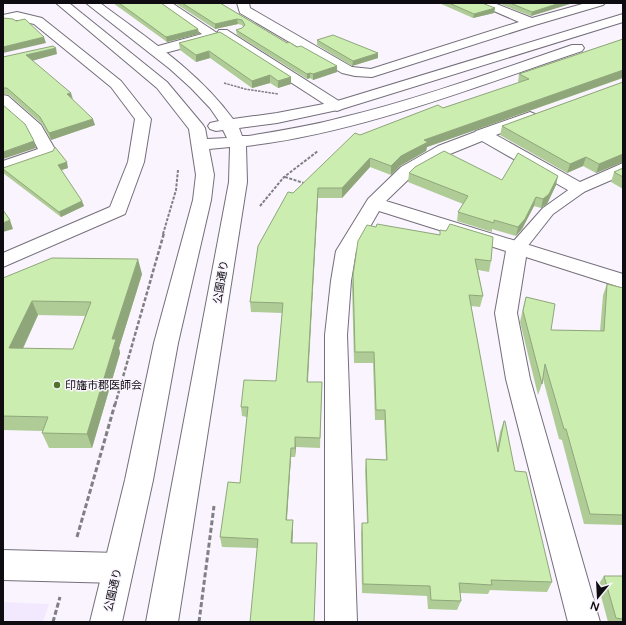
<svg xmlns="http://www.w3.org/2000/svg" width="626" height="625" font-family="'Varela Round','Noto Sans JP',sans-serif">
	<style>
		.built { fill: #f3e9ff }
		.lines { fill: none; stroke-linecap: round; stroke-linejoin: round }
		.lane-casing { stroke: #756e7b; stroke-width: 2 }
		.street-casing { stroke: #756e7b; stroke-width: 2 }
		.secondary-casing { stroke: #756e7b; stroke-width: 2 }
		.path-far3 { stroke: #817e84; stroke-width: 1.5; stroke-dasharray: 2.5 1; stroke-linecap: butt }
		.path-far2 { stroke: #817e84; stroke-width: 2; stroke-dasharray: 3 1.5; stroke-linecap: butt }
		.path-far1 { stroke: #817e84; stroke-width: 2.5; stroke-dasharray: 4 2; stroke-linecap: butt }
		.path { stroke: #817e84; stroke-width: 3; stroke-dasharray: 5 2.5; stroke-linecap: butt }
		.lane { fill: #fff; fill-rule: evenodd }
		.street { fill: #fff; fill-rule: evenodd }
		.secondary { fill: #fff; fill-rule: evenodd }
		.wall { fill: #afcc97; fill-rule: evenodd }
		.shaded-wall { fill: #8fa67b }
		.building { fill: #ccedb0; stroke: #8fa67b; fill-rule: evenodd }
		.poi-dot { fill: #51742c; stroke: #f9f4fd; stroke-width: 1.5 }
		.labels { text-anchor: middle; dominant-baseline: central; stroke-width: 3; stroke-linejoin: round; paint-order: stroke }
		.street-label { font-size: 11px; fill: #0e0c10; stroke: #f9f4fd }
		.poi-label { font-size: 11px; fill: #0e0c10; stroke: #f9f4fd; text-anchor: start }
	</style>
	<rect width="100%" height="100%" fill="#f9f4fd"/>
	<!-- built -->
	<path class="built" d="M3 602 49 604 43 622H3Z"/>
	<g class="lines">
		<!-- lane casing -->
		<g class="lane-casing">
			<path id="lane" d="M579 185 584 186 586 189 584 192 553 214 523 252 517 253 511 252 509 248 511 244 543 208 574 186Z"/>
		</g>
		<!-- street casing -->
		<g class="street-casing">
			<path id="street" d="M158 3H172L217 33 219 30H227L342 103 345 106 342 109 337 111 332 109 219 36 218 39 161 54H151L149 51 151 48 202 34Z
				M237 3H249L250 8 352 67 371 69 519 22 480 5 478 3H494L532 18 586 3H605L603 5 535 25 372 77 355 76 342 73 240 13Z
				M17 12 42 18 121 81 151 119 144 162 125 214 3 267V253L110 207 128 162 135 119 111 87 34 24 17 20 3 23V15Z
				M3 95 8 96 41 125 56 151 54 155 3 172V161L38 149 28 130 3 107Z
				M530 112 535 114 538 117 535 120 496 135 580 182 623 163V175L579 194 573 193 482 141 450 154 413 175 386 201 623 274V288L526 257 517 313 530 379 600 622H568L506 379 495 313 506 251 379 211 356 251 351 281 347 335 357 622H325V335L331 281 336 251 368 199 401 167 438 146 475 132 476 131Z
				M3 550 118 553 129 558 133 568 129 578 118 583 3 580Z"/>
		</g>
		<!-- secondary casing -->
		<g class="secondary-casing">
			<path id="secondary" d="M56 3H69L167 82 203 125 205 128 207 139 227 138 223 130 216 131 210 129 208 126 210 123 219 121 210 108 191 88 170 69 86 3H100C147 38 198 71 233 119L277 113 334 102 623 14V22L342 109 277 123 239 128 242 136H248C279 131 310 126 340 118 419 99 496 71 572 45H582L584 48 582 51C474 87 359 133 246 146L247 182 178 622H146L229 182 230 147 209 149 214 175 211 200 178 343 153 480 122 622H90L125 480 154 343 193 200 196 175 189 129 157 88Z"/>
		</g>
		<!-- path-far3 -->
		<path class="path-far3" d="M224 83 245 89 278 94"/>
		<!-- path-far2 -->
		<path class="path-far2" d="M285 177 307 184
			M260 206 284 177 318 151
			M163 234 176 190 178 170"/>
		<!-- path-far1 -->
		<path class="path-far1" d="M115 405 164 233"/>
		<!-- path -->
		<path class="path" d="M77 537 115 404
			M53 622 60 597
			M199 622 214 506"/>
		<!-- lane -->
		<use href="#lane" class="lane"/>
		<!-- street -->
		<use href="#street" class="street"/>
		<!-- secondary -->
		<use href="#secondary" class="secondary"/>
	</g>
	<!-- wall -->
	<path class="wall" d="M113 3H161L198 29 199 34 167 42Z
		M175 3H220L337 72 313 80 310 78 307 79 237 35 236 30 242 28 243 27 242 25 238 24 215 29Z
		M439 3H482L495 8 494 13 473 18Z
		M498 3H573L531 16Z
		M220 32 291 77V84L278 88 270 83 252 88 210 58 196 62 180 50 179 43Z
		M623 39V78L427 147 426 151 400 166 391 175 370 167 342 198H318L308 382H322L320 448 296 447 295 457H291L287 520H293V530L292 543 257 548 222 547 220 537 240 483 247 417 242 416 241 407 276 381 282 313 251 312 250 302 293 193 360 135 518 83 519 74Z
		M317 40 378 58 352 66 317 45Z
		M57 54 32 60 72 100 95 125 51 140 42 124 9 95 3 94V57Z
		M623 82V162L596 173 583 166 567 173 500 135 502 126Z
		M3 168H68L61 170 84 206 61 217 3 173Z
		M623 168V189L611 182 614 172Z
		M409 173 502 180 556 185 547 204 541 208 534 206 522 229 516 236 492 229V232L457 221 458 212 463 204 408 182Z
		M376 227 440 235 491 261 489 272 478 270 483 296 480 307 471 306 497 448 500 432 504 421 515 471 552 582 547 592 490 590 488 594 460 593 461 601 457 610 428 609 427 596 362 593 361 533 362 523H367L365 470 366 459 386 460 384 420H375L373 363H354L352 286 353 275Z
		M142 274 119 348 120 353 92 448H49L42 433 43 431 3 430V278ZM38 315 85 316 73 349H23Z
		M607 284 623 288V525L584 524 562 440 559 439 543 379 542 384 538 395 520 322 523 308 526 297 551 330 600 331 603 295Z
		M604 576H623V622H608L598 585Z"/>
	<!-- shaded-wall -->
	<path class="shaded-wall" d="M560 3H573L531 16 532 12Z
		M495 8 494 13 473 18 474 14Z
		M237 19 238 24 215 29V24Z
		M198 29 199 34 167 42 166 37Z
		M44 37 46 43 3 53V47Z
		M56 48 57 54 28 62 26 55Z
		M209 51 210 58 196 62V55Z
		M378 53V58L352 66 353 61Z
		M337 66V72L313 80V74Z
		M623 70 622 78 427 147 426 151 400 166 391 175V166L401 156 424 140Z
		M310 73V78L307 79V74Z
		M270 75V83L252 88V81Z
		M291 77V84L278 88V81Z
		M71 93 73 99 67 94Z
		M93 119 95 125 51 140 49 133Z
		M34 141 36 148 3 159V152Z
		M623 154V162L596 173 599 164Z
		M586 157 583 166 567 173 570 164Z
		M370 158V167L342 198V188Z
		M67 162 68 168 59 171 58 165Z
		M558 176 556 185 547 204 541 208 543 199Z
		M318 188V198L307 392V382Z
		M536 197 534 206 522 229 516 236 518 227Z
		M82 201 84 206 61 217 59 212Z
		M10 220 13 229 3 232V223Z
		M138 259 142 274 119 348 120 353 92 448 87 434 112 339Z
		M32 301 38 315 16 363 9 348Z
		M295 437 296 447 295 457Z
		M291 448V457L286 530V520Z
		M293 520V530L292 552 291 543Z"/>
	<!-- building -->
	<path class="building" d="M119 3H161L198 29 166 37Z
		M182 3H220L287 43 289 42 297 47 301 46 337 66 313 74 310 73 307 74 236 30 242 28 245 25 242 20 237 19 215 24Z
		M449 3H482L495 8 474 14Z
		M510 3H560L532 12Z
		M3 18 13 19 16 21 25 19 44 37 3 47Z
		M220 32 291 77 278 81 270 75 252 81 209 51 196 55 179 43Z
		M333 35 378 53 353 61 317 40Z
		M623 39V70L424 140 428 142 401 156 391 166 370 158 342 188H318L307 382H322L320 438 295 437V448H291L286 520H293L291 543H317L314 622H250L258 539 220 537 228 482 240 483 248 407H241L244 380 276 381 283 303 250 302 258 246 288 192 293 193 355 133 360 135 438 105 443 108 529 79 519 74Z
		M53 46 56 48 26 55 71 93 67 94 93 119 49 133 40 117 7 88H3V57Z
		M623 82V154L599 164 586 157 570 164 502 126Z
		M3 105 25 124 34 141 3 152Z
		M55 147 67 162 58 165 82 201 59 212 3 169V168L53 151Z
		M444 151 502 180 518 153 558 176 549 194 543 199 536 197 525 219 518 227 494 220V223L458 212 468 196 409 173 415 167Z
		M623 168V177L614 172Z
		M3 210 10 220 3 223Z
		M377 224 440 235V230L446 231 450 224 493 237 491 261 475 259 483 296 469 295 498 452 504 421H505L515 471 526 472 552 582 491 580 492 585 459 583 461 601 431 600 430 586 363 584 362 523H368L366 459 387 460 385 410H376L374 352H355L353 275 358 241 367 225 376 227Z
		M52 258 138 259 112 339H116L87 434 42 433 48 417 3 416V278ZM32 301 91 302 73 349 9 348Z
		M607 284 623 288V515L590 514 566 429H564L545 364 542 384 523 311 526 297 555 304 551 330 604 331Z
		M604 576H623V619L616 618Z"/>
	<!-- markers -->
	<circle class="poi-dot" cx="57" cy="385" r="4"/>
	<g class="labels">
		<!-- street labels -->
		<g class="street-label">
			<text transform="translate(221 282) rotate(-80)">公園通り</text>
			<text transform="translate(113 590) rotate(-77)">公園通り</text>
		</g>
		<!-- poi labels -->
		<g class="poi-label">
			<text x="65" y="385">印旛市郡医師会</text>
		</g>
	</g>
	<!-- border -->
	<rect width="626" height="625" fill="none" stroke="#0e0c10" stroke-width="8"/>
	<!-- north arrow -->
	<g transform="translate(598 597) rotate(198)" stroke="#f9f4fd" stroke-width="3" paint-order="stroke">
	<path d="M0-3L7 15L0 10L-7 15Z" fill="#0e0c10"/>
	<text y="-6" font-size="11" font-weight="bold" text-anchor="middle" fill="#0e0c10">N</text>
	</g>
</svg>
